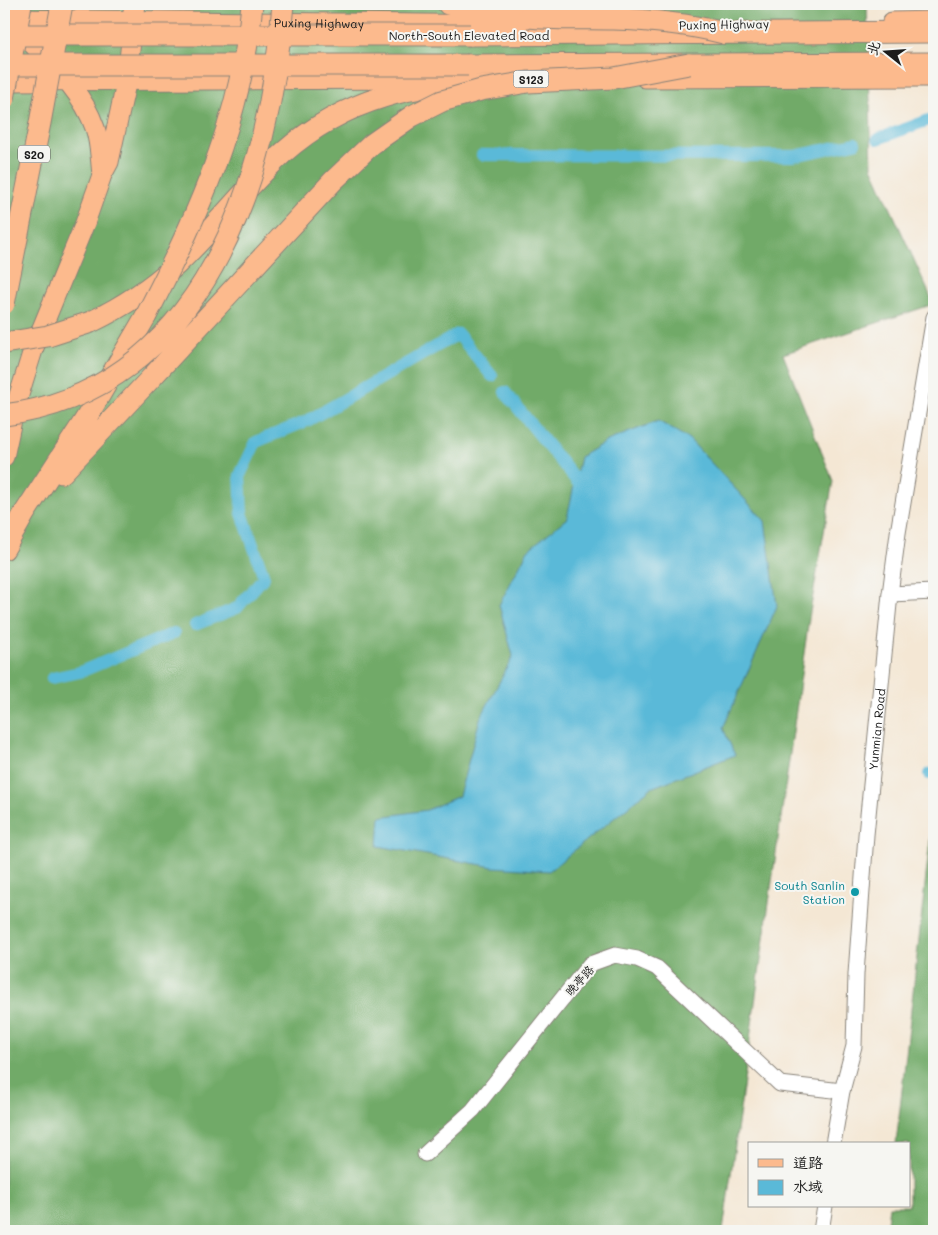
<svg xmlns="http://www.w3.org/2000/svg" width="938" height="1235" font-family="Mali,'LXGW WenKai TC',sans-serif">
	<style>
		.forest { fill: #71aa68; stroke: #466342 }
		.water { fill: #5ab9d8; stroke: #3b6a7a }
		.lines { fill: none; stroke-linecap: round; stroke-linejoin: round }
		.canal { stroke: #5ab9d8; stroke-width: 12 }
		.minor-casing { stroke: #888278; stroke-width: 17 }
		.major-casing { stroke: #888278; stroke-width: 21 }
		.highway-casing { stroke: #888278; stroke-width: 23 }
		.minor { stroke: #fff; stroke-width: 15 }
		.major { stroke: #fcba8d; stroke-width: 19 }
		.highway { stroke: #fcba8d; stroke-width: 21 }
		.highway-bridge-casing { stroke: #888278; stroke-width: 23; stroke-linecap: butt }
		.highway-bridge { stroke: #fcba8d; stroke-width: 21 }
		.culture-dot { fill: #0f9aa8; stroke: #f6f6f2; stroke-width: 2 }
		.labels { text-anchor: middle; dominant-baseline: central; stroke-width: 4; stroke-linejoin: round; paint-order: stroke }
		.shield { fill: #f6f6f2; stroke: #5d5d5c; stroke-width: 1 }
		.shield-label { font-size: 11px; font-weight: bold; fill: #1c1c1c }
		.street-label { font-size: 12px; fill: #1c1c1c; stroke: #f6f6f2 }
		.culture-label { font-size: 12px; fill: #0d838f; stroke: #f6f6f2; text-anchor: end }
	</style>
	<rect width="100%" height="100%" fill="#f6f6f2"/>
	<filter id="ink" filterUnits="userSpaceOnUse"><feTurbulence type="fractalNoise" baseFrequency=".02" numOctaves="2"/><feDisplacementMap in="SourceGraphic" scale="10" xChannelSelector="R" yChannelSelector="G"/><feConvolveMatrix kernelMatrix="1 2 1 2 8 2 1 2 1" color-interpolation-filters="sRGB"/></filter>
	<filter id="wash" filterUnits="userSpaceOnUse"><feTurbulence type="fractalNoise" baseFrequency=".0096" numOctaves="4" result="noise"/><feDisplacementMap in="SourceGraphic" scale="20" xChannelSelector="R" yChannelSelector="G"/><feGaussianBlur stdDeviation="1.12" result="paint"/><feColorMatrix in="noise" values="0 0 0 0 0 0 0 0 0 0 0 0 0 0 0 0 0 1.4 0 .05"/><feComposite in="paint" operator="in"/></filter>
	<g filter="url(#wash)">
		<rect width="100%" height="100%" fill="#f4e7d4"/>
		<!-- forest -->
		<path class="forest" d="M4 4H867L872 167 934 304 783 354 833 481 809 618 723 1231H4Z
			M934 804V1231H886L889 1206H909V1144H896Z"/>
		<!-- water -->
		<path class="water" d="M658 421 689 439 765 521 777 606 723 728 735 755 651 788 549 871 493 867 378 846 380 817 427 810 459 796 480 719 513 656 499 605 528 550 567 518 580 457 607 441Z"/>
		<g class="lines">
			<!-- canal -->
			<path class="canal" d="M878 139 934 118
				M482 155 794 156 855 143
				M505 392 587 494
				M195 625 237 608 264 577 242 513 240 475 256 442 307 421 458 334 492 376
				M52 678 80 672 174 633
				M929 774 934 773"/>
		</g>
	</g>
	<g filter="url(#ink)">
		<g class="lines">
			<!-- minor casing -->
			<g class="minor-casing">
				<g id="minor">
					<path d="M890 594 934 592"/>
					<path id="s1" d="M833 1144 842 1091 854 1046 856 974 866 835 890 594 898 533 934 317"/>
					<path d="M425 1154 473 1110 590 964 615 955 637 959 657 968 780 1084 842 1091"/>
					<path d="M821 1231 825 1206"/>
				</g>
			</g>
			<!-- major casing -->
			<g class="major-casing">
				<g id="major">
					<path id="s2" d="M4 19 510 25"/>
					<path d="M892 22 934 21"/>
					<path d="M16 27C45 58 81 87 95 128 100 142 100 159 102 174"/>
					<path d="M645 78 934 77"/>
					<path d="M4 81 435 79"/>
					<path d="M4 457 14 411 33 350 85 223 102 175 109 162 127 79 133 22"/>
				</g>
			</g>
			<!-- highway casing -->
			<g class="highway-casing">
				<path id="highway" d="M448 4 481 12 528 17
					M133 19 135 4
					M470 35 934 32
					M468 65 934 63
					M91 322C122 307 150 289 176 265 213 230 245 188 283 153 345 98 417 82 497 82
					M62 473 153 376
					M4 549 24 514 85 420 146 316"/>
			</g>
			<!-- minor -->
			<use href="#minor" class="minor"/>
			<!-- major -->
			<use href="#major" class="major"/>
			<!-- highway -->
			<use href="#highway" class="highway"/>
			<!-- highway-bridge casing -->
			<g class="highway-bridge-casing">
				<path id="highway-bridge" d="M528 17C557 20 585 18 613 19 651 20 688 24 724 33
					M4 35H470
					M4 65H468
					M4 99 21 4
					M4 304 40 123 62 4
					M146 316C198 216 242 118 252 4
					M4 343 48 336 91 322
					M153 376 333 181 372 144 412 116 442 101 481 90 528 82 614 78 689 64
					M4 415C204 390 270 177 283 4"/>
			</g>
			<!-- highway-bridge -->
			<use href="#highway-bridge" class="highway-bridge"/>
		</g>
	</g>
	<!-- markers -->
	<circle class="culture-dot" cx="855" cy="892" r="5"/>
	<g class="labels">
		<!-- shield labels -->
		<g class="shield">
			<rect x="513.5" y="70.5" width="35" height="17" rx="4"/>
			<rect x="18" y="145.5" width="32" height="17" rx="4"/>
		</g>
		<g class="shield-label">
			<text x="531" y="79">S123</text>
			<text x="34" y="154">S20</text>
		</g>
		<!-- street labels -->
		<g class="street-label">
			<text stroke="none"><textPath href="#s2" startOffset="315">Puxing Highway</textPath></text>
			<text transform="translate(724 24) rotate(-1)">Puxing Highway</text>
			<text x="469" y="35">North-South Elevated Road</text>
			<text stroke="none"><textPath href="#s1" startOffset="418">Yunmian Road</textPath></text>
			<text transform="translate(579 980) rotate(-48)">晚亭路</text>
		</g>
		<!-- culture labels -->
		<g class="culture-label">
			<text x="845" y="885">South Sanlin<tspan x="845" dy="14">Station</tspan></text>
		</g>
	</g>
	<!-- margin -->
	<rect width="938" height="1235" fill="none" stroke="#f6f6f2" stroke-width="20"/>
	<!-- legend -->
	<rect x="748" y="1142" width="162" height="65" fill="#f6f6f2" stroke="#9f9f9c"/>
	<rect x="758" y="1159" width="25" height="8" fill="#fcba8d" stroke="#9f9f9c"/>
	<text x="793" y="1168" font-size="15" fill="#1c1c1c">道路</text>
	<rect x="758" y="1180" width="25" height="15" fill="#5ab9d8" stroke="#9f9f9c"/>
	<text x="793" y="1192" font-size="15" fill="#1c1c1c">水域</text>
	<!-- north arrow -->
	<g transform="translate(886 52) rotate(287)" stroke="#f6f6f2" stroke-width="4" paint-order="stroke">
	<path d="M0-4L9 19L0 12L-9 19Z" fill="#1c1c1c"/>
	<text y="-8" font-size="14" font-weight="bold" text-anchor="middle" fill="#1c1c1c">北</text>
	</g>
</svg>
